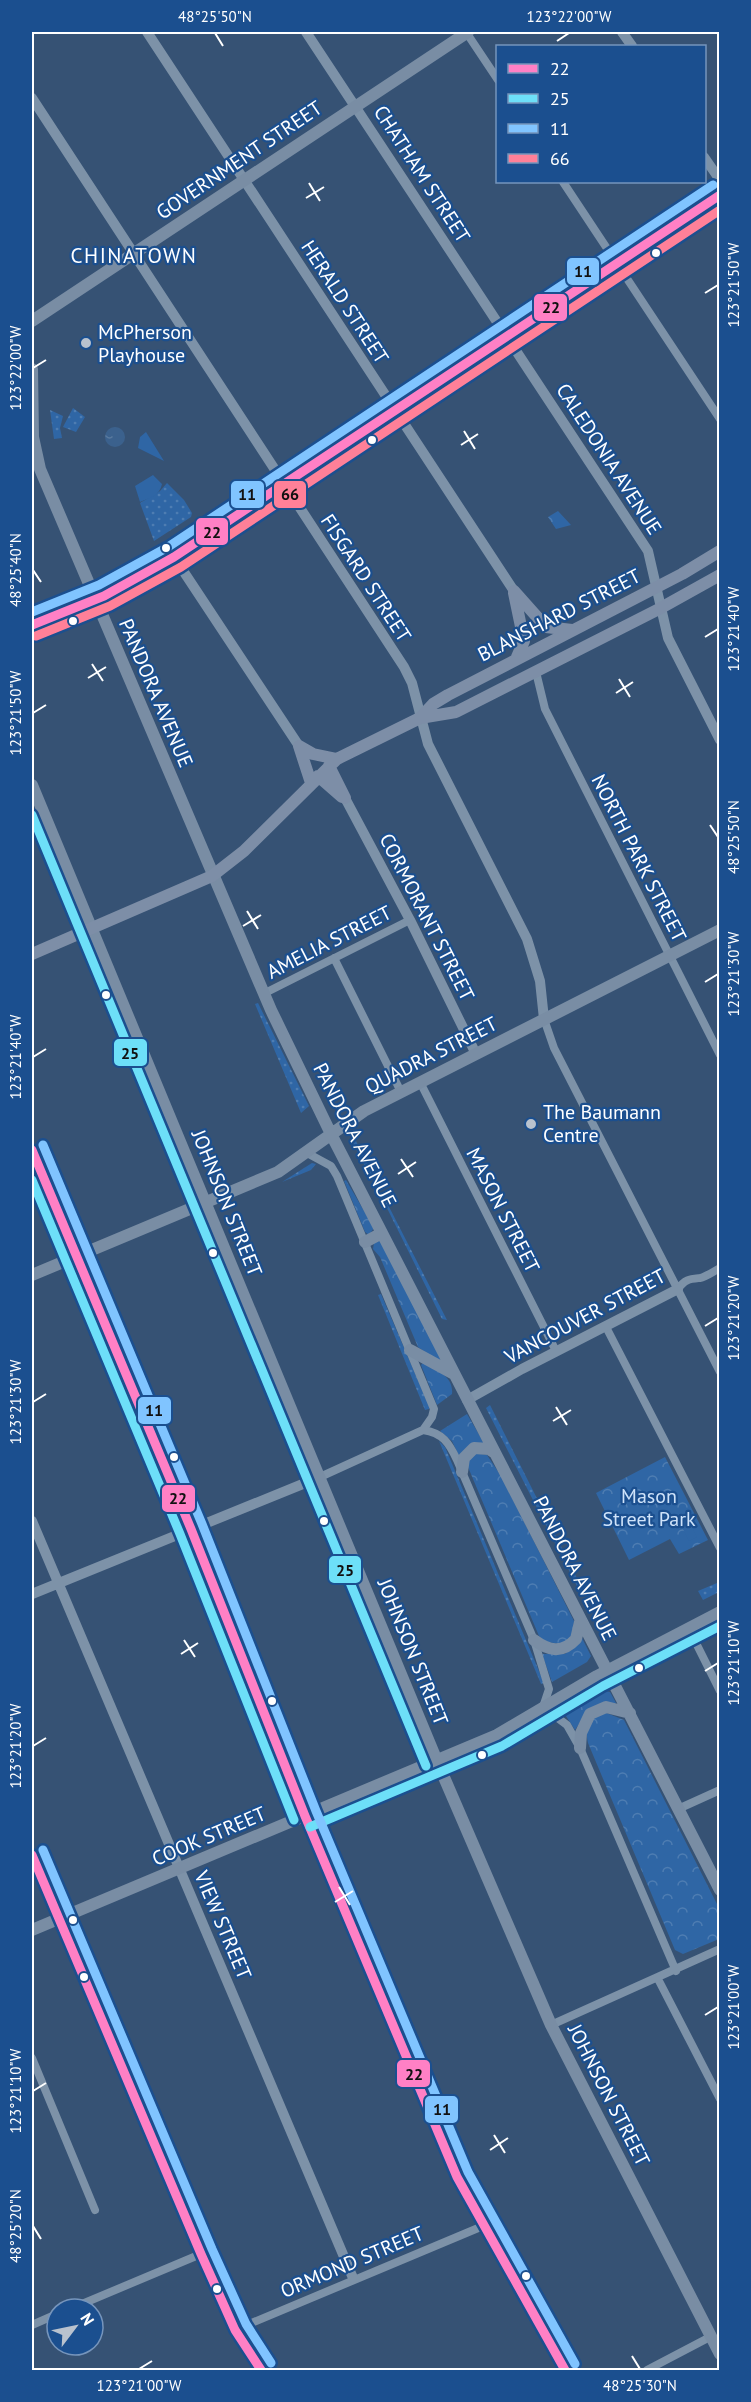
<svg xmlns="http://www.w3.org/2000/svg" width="751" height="2402" font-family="'PT Sans',sans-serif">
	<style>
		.grass { fill: url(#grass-dots) }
		.forest { fill: url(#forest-crowns) }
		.garden { fill: #2f66a5 }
		.water { fill: url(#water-ripples) }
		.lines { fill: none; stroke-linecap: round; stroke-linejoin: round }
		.minor { stroke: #7d92a8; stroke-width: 8 }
		.tertiary { stroke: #7d92a8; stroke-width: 10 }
		.secondary { stroke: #798da4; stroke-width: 12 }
		.primary { stroke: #7d8ea7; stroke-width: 12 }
		.bus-1-casing { stroke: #1b4f8f; stroke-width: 14 }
		.bus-2-casing { stroke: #1b4f8f; stroke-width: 14 }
		.bus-3-casing { stroke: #1b4f8f; stroke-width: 14 }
		.bus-4-casing { stroke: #1b4f8f; stroke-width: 14 }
		.bus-1 { stroke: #ff80c5; stroke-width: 9 }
		.bus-2 { stroke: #6ddff8; stroke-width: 9 }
		.bus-3 { stroke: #80c4ff; stroke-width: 9 }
		.bus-4 { stroke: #ff8098; stroke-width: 9 }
		.ticks { fill: none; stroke: #fff; stroke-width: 2 }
		.bus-dot { fill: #fff; stroke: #1b4f8f; stroke-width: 2 }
		.poi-dot { fill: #b9c2ce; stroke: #1b4f8f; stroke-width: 2 }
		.labels { text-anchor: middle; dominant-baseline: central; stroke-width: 4.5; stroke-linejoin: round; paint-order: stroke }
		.street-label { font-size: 20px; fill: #fff; stroke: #1b4f8f }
		.poi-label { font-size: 20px; fill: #fff; stroke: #1b4f8f; text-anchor: start }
		.park-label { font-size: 20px; fill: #cfe3fa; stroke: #1b4f8f }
		.neighbourhood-label { font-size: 21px; letter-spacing: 1.5px; fill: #fff; stroke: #1b4f8f }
		.line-badge { stroke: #1b4f8f; stroke-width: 2 }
		.pale-badge-label { font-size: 16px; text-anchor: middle; font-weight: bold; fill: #111 }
		.neatline { fill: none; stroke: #fff; stroke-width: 2 }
		.ticks-label { font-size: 15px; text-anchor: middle; fill: #fff }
	</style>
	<defs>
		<pattern id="grass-dots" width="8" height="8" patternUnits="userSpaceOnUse" patternTransform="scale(1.5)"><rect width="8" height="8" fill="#2f66a5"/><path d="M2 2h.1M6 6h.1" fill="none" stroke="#4e7db2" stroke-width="1.8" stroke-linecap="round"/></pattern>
		<pattern id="forest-crowns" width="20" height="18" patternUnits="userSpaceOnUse" patternTransform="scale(1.5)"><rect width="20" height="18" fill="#2f66a5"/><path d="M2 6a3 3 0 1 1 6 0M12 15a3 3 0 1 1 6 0" fill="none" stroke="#4e7db2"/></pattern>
		<pattern id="water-ripples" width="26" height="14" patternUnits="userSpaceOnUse" patternTransform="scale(1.5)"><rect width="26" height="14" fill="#3b618d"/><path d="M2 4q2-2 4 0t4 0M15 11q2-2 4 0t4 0" fill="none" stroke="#58799e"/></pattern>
	</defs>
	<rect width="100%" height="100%" fill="#365274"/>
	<!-- grass -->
	<path class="grass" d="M73 408 85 417 76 432 63 427Z
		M50 410 63 416 60 428 62 438 54 439Z
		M167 483 184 500 192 513 191 517 154 541 140 503 160 491Z
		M258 1003 309 1106 301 1113 255 1004Z
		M356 1141 373 1175 370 1176 353 1143Z
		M312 1163 316 1164 311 1170 282 1182Z
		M386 1201 447 1320 442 1319 384 1202Z
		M381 1294 429 1406V1409L425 1410 378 1295Z
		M490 1405 585 1594 582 1596 486 1408Z
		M439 1441 445 1447 544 1683 541 1684Z
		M717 1583 719 1592 703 1600 698 1591Z"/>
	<!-- forest -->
	<path class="forest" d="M558 511 571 525 556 529 548 517Z
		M346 1180 374 1228 369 1235 365 1232 344 1181Z
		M381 1240 439 1353 441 1363 418 1347 380 1257 373 1249 374 1243Z
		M423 1363C436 1370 454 1376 452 1394L437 1405 421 1365Z
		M467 1414 484 1443 459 1456 452 1441 440 1431Z
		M474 1453 487 1455 501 1476 574 1621 573 1634 563 1644 545 1642 539 1636 468 1467 469 1459Z
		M665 1457 708 1540 679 1554 670 1539 629 1560 596 1493Z
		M582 1638 591 1656 587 1662 552 1682 542 1654H565Z
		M601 1690 610 1692 616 1703 588 1710 575 1730 564 1713Z
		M604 1712 624 1720 719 1908V1939L683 1954 675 1950 588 1743C584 1727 591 1719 604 1712Z"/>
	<!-- garden -->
	<path class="garden" d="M146 432 164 461 138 448 140 437Z
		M153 475 162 484C160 495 150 498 140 502L135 486Z
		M688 1519 697 1537 689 1541 680 1523Z"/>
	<!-- water -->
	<path class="water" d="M105 437a10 10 0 1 1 20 0a10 10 0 1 1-20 0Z"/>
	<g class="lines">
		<!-- minor -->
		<path class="minor" d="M466 32 498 80
			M563 182 720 419
			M536 672 545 709 720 1055
			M334 958 401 1092
			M263 994 410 920
			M544 1019 554 1048 720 1372
			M420 1082 556 1351
			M307 1153 331 1166 337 1176 434 1409 432 1417 423 1430 320 1477
			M678 1289C685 1279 690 1279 700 1278 706 1277 714 1271 720 1268
			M606 1327 720 1548
			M423 1430C443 1433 449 1443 457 1460L534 1640 549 1689 543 1707 567 1725 580 1748 676 1971
			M688 1627 720 1691
			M678 1809 720 1790
			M658 1979 720 2099
			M551 2025 720 1949
			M32 2058 95 2210
			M70 2309 201 2254
			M32 2325 57 2314
			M235 2330 483 2226
			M647 2370 710 2337"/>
		<!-- tertiary -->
		<path class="tertiary" d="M147 32 514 591
			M306 32 648 551 668 638 720 740
			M622 32 632 46
			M32 98 404 667 412 683 428 744 527 939 540 981 544 1019
			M704 157 720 180
			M174 557 299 746
			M345 798 410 920 476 1054
			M467 1400 522 1369 678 1289
			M32 1521 353 2278
			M32 1594 320 1477"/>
		<!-- secondary -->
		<path class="secondary" d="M32 321 468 32
			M32 369 33 437 40 469 271 1010 331 1134 720 1890
			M32 785 437 1761 551 2025 720 2354
			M32 1150 191 1529 305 1816 457 2177 565 2370
			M365 1242 382 1233
			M32 1275 278 1172 364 1111 720 930
			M410 1350 454 1374
			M462 1472 464 1458 474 1448 489 1449 495 1453
			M534 1640C549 1651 562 1654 576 1639L580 1622
			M580 1748 581 1733 590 1714 606 1707 630 1713
			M32 1855 201 2254 235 2330 261 2370
			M32 1930 497 1735 597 1676 720 1612"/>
		<!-- primary -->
		<path class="primary" d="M514 591 546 627 572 630
			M514 593 524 641 517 657
			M32 625 104 596 174 557 720 195
			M420 718 456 712 659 609 720 575
			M299 746 313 754 337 759
			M299 746 311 783
			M329 766 345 798
			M318 776 342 797
			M32 954 212 876 244 851 337 759 420 718 433 704 448 695 682 574 720 551"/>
		<!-- bus-1 casing -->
		<g class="bus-1-casing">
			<path id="bus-1" d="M32 625 104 596 174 557 720 195
				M32 1150 191 1529 305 1816 457 2177 565 2370
				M32 1855 201 2254 235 2330 261 2370"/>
		</g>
		<!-- bus-2 casing -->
		<g class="bus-2-casing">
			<path id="bus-2" d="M32 815 426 1766
				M32 1180 180 1534 294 1820
				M310 1827 502 1746 603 1686 720 1626"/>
		</g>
		<!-- bus-3 casing -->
		<g class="bus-3-casing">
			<path id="bus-3" d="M32 612 99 585 168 547 713 185
				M43 1145 202 1524 316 1811 468 2172 575 2364
				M43 1850 212 2249 246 2324 271 2363"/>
		</g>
		<!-- bus-4 casing -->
		<g class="bus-4-casing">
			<path id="bus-4" d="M36 636 110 606 181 567 720 210"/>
		</g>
		<!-- bus-1 -->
		<use href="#bus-1" class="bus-1"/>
		<!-- bus-2 -->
		<use href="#bus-2" class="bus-2"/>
		<!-- bus-3 -->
		<use href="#bus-3" class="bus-3"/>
		<!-- bus-4 -->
		<use href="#bus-4" class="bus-4"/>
	</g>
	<!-- ticks -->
	<path class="ticks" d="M215 33 223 46M557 41 569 33M309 183 320 201M306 198 324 187M705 293 718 285M33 368 46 360M464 431 475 449M461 445 478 434M33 570 41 582M705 637 718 629M92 664 103 681M88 678 106 667M619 679 630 697M616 693 633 682M33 713 46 705M710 825 718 837M247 911 258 929M243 926 261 915M705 982 718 974M33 1057 46 1049M401 1159 413 1177M398 1174 416 1162M705 1326 718 1318M33 1402 46 1394M556 1407 567 1425M553 1421 571 1410M184 1640 195 1657M181 1654 198 1643M705 1671 718 1663M33 1746 46 1738M339 1887 350 1905M335 1902 353 1891M705 2015 718 2007M33 2091 46 2083M494 2135 505 2153M490 2150 508 2138M33 2226 41 2239M632 2356 640 2369M139 2369 152 2361"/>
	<!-- markers -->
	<g class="bus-dot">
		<circle cx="656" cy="253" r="5"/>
		<circle cx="372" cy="440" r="5"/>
		<circle cx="166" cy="548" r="5"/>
		<circle cx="73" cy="621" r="5"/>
		<circle cx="106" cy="995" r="5"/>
		<circle cx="213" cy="1253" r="5"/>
		<circle cx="174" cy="1457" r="5"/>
		<circle cx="324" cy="1521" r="5"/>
		<circle cx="639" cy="1668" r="5"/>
		<circle cx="272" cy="1701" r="5"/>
		<circle cx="482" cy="1755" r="5"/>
		<circle cx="73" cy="1920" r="5"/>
		<circle cx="84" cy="1977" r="5"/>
		<circle cx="526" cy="2276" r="5"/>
		<circle cx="217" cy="2289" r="5"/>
	</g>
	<g class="poi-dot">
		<circle cx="86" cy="343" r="6"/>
		<circle cx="531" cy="1124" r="6"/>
	</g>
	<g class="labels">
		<!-- street labels -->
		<g class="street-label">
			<text transform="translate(239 160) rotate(-34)">GOVERNMENT STREET</text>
			<text transform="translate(422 174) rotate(57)">CHATHAM STREET</text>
			<text transform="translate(345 302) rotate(57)">HERALD STREET</text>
			<text transform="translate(609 459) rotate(57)">CALEDONIA AVENUE</text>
			<text transform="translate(366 578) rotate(57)">FISGARD STREET</text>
			<text transform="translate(559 615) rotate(-27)">BLANSHARD STREET</text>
			<text transform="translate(156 693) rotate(67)">PANDORA AVENUE</text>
			<text transform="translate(639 858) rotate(63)">NORTH PARK STREET</text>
			<text transform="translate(427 917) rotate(63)">CORMORANT STREET</text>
			<text transform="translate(329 942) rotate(-27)">AMELIA STREET</text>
			<text transform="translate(431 1055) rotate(-27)">QUADRA STREET</text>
			<text transform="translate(355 1135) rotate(63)">PANDORA AVENUE</text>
			<text transform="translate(227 1203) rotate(68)">JOHNSON STREET</text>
			<text transform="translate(503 1210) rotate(63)">MASON STREET</text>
			<text transform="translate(585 1316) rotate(-28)">VANCOUVER STREET</text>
			<text transform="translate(575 1568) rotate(63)">PANDORA AVENUE</text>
			<text transform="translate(413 1652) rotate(68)">JOHNSON STREET</text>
			<text transform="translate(209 1836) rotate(-23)">COOK STREET</text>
			<text transform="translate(223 1925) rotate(67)">VIEW STREET</text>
			<text transform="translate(609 2095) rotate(63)">JOHNSON STREET</text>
			<text transform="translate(352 2262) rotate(-23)">ORMOND STREET</text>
		</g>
		<!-- poi labels -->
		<g class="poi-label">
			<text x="98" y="332">McPherson<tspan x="98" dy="23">Playhouse</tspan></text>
			<text x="543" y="1112">The Baumann<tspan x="543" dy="23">Centre</tspan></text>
		</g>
		<!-- park labels -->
		<g class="park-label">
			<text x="649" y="1496">Mason<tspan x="649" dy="23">Street Park</tspan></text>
		</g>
		<!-- neighbourhood labels -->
		<g class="neighbourhood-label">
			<text x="134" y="255">CHINATOWN</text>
		</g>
	</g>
	<g class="line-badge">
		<rect x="566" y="257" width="34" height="29" rx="6" fill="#80c4ff"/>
		<rect x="533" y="293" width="35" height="29" rx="6" fill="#ff80c5"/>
		<rect x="230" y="480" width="35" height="29" rx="6" fill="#80c4ff"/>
		<rect x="273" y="480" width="34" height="29" rx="6" fill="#ff8098"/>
		<rect x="195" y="517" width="34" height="29" rx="6" fill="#ff80c5"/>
		<rect x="113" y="1038" width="35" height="29" rx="6" fill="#6ddff8"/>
		<rect x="137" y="1396" width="35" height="29" rx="6" fill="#80c4ff"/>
		<rect x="161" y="1484" width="35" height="29" rx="6" fill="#ff80c5"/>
		<rect x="328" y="1555" width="34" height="29" rx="6" fill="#6ddff8"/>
		<rect x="396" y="2059" width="35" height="29" rx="6" fill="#ff80c5"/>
		<rect x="424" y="2095" width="35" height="29" rx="6" fill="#80c4ff"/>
	</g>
	<g class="pale-badge-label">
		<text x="583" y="277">11</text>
		<text x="551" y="313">22</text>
		<text x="247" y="500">11</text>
		<text x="290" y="500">66</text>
		<text x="212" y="538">22</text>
		<text x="130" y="1059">25</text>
		<text x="154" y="1416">11</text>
		<text x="178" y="1504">22</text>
		<text x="345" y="1576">25</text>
		<text x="414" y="2080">22</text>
		<text x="442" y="2115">11</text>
	</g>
	<!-- border -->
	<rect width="751" height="2402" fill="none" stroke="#1b4f8f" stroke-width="66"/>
	<!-- legend -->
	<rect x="496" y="45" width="210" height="138" fill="#1b4f8f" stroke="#7695bc" stroke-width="1.5"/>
	<rect x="508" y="64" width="30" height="9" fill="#ff80c5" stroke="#7695bc" stroke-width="1.5"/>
	<text x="550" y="75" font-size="18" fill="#ffffff">22</text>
	<rect x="508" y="94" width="30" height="9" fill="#6ddff8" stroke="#7695bc" stroke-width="1.5"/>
	<text x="550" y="105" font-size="18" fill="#ffffff">25</text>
	<rect x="508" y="124" width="30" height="9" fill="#80c4ff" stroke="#7695bc" stroke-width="1.5"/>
	<text x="550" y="135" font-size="18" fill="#ffffff">11</text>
	<rect x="508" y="154" width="30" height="9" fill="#ff8098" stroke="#7695bc" stroke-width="1.5"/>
	<text x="550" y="165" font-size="18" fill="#ffffff">66</text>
	<!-- north arrow -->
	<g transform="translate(75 2327) rotate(58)"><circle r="28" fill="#1b4f8f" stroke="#7695bc" stroke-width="1.5"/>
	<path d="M0-4.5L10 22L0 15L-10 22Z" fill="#b9c2ce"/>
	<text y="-9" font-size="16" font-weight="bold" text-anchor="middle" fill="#ffffff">N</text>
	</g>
	<rect x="33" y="33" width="685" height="2336" class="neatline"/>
	<g class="ticks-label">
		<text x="215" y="22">48°25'50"N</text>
		<text x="569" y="22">123°22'00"W</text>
		<text transform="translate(734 285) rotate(-90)" y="5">123°21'50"W</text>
		<text transform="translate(16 368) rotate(-90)" y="5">123°22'00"W</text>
		<text transform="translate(16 570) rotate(-90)" y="5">48°25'40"N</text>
		<text transform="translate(734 629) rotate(-90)" y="5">123°21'40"W</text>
		<text transform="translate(16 713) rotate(-90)" y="5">123°21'50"W</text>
		<text transform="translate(734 837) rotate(-90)" y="5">48°25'50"N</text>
		<text transform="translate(734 974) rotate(-90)" y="5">123°21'30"W</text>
		<text transform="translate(16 1057) rotate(-90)" y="5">123°21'40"W</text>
		<text transform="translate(734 1318) rotate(-90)" y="5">123°21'20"W</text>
		<text transform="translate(16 1402) rotate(-90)" y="5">123°21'30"W</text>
		<text transform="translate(734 1663) rotate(-90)" y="5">123°21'10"W</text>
		<text transform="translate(16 1746) rotate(-90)" y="5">123°21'20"W</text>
		<text transform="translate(734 2007) rotate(-90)" y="5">123°21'00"W</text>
		<text transform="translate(16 2091) rotate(-90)" y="5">123°21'10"W</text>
		<text transform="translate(16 2226) rotate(-90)" y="5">48°25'20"N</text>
		<text x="139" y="2391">123°21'00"W</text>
		<text x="640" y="2391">48°25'30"N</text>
	</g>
</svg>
